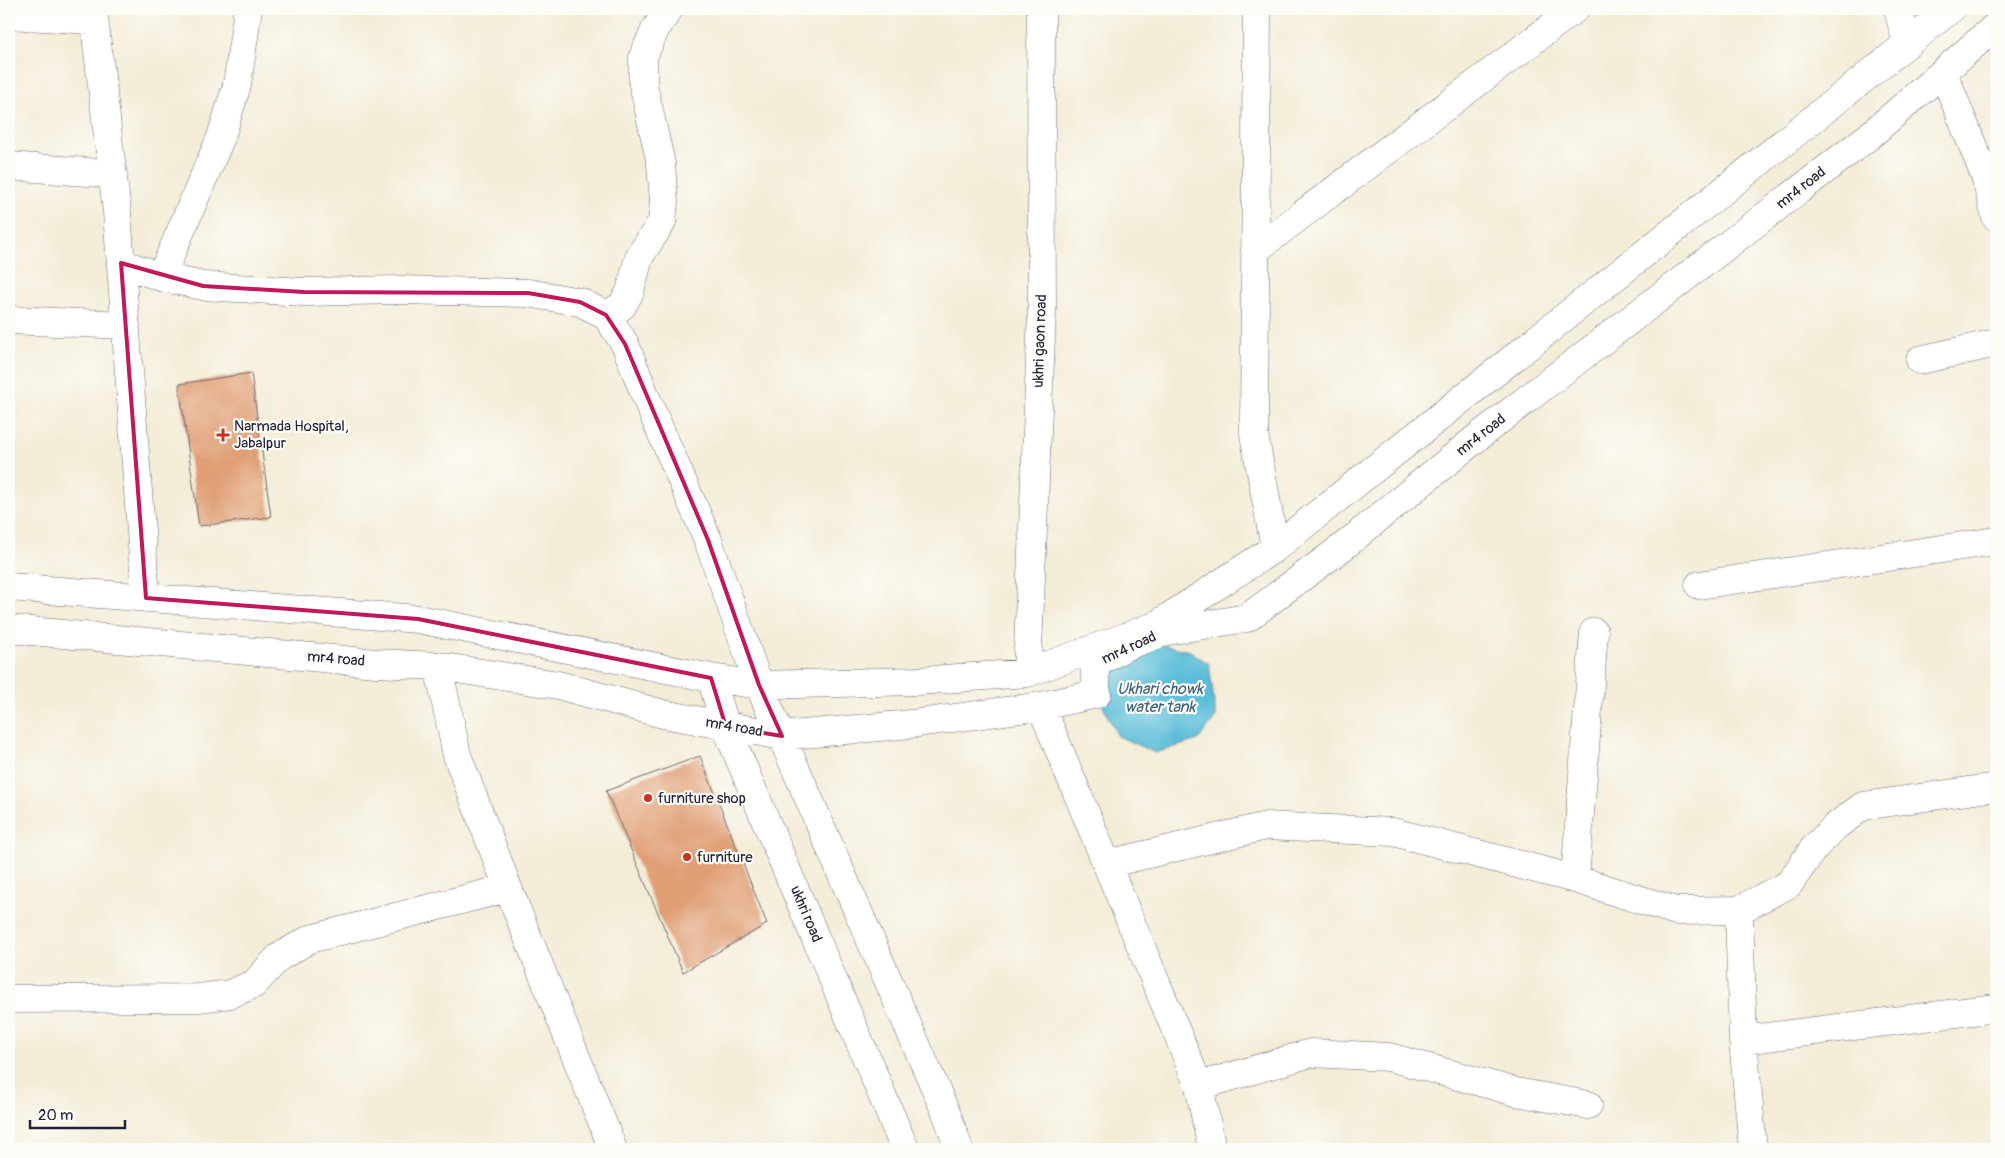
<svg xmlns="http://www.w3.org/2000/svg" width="2005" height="1158" font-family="Pangolin,sans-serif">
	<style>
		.water { fill: #5abed9; stroke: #3e708a }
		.building { fill: #e09f74 }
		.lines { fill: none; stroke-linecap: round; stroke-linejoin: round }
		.minor-casing { stroke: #6b6972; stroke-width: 29 }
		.minor { stroke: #fff; stroke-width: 28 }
		.marked { fill: none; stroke: #c2185b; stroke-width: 4; stroke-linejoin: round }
		.poi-dot { fill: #c8321e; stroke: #fdfcf7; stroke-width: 2 }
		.labels { text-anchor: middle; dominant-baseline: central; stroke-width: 4.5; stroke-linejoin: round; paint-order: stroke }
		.street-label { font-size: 15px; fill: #22223b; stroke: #fdfcf7 }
		.poi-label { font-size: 15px; fill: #22223b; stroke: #fdfcf7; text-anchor: start }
		.water-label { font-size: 16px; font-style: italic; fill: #38607a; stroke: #fdfcf7 }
	</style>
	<rect width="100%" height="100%" fill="#fdfcf7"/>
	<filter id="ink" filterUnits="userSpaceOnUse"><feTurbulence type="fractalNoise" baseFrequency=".02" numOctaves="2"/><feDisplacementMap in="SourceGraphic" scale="10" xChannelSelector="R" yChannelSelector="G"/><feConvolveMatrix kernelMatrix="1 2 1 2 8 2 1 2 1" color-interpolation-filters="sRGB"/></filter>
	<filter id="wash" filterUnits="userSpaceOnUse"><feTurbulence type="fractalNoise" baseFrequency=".0096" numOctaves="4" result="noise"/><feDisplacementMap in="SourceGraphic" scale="20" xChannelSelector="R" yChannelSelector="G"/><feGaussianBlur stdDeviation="1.12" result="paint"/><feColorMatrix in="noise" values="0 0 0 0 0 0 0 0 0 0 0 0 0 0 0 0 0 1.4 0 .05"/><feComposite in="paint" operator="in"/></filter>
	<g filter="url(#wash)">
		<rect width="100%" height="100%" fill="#f3ecd7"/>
		<!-- water -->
		<path class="water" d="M1162 645 1190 651 1209 664 1216 717 1198 740 1155 753 1118 736 1103 707 1111 673 1132 652Z"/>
		<g id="blocks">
			<!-- building -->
			<path class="building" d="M251 373 271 517 199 526 179 384Z
				M700 756 767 924 683 972 606 791Z"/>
		</g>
	</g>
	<g filter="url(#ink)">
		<use href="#blocks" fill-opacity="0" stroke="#6b6972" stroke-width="1"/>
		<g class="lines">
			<!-- minor casing -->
			<g class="minor-casing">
				<path id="minor" d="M93 9 117 212 146 598
					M1257 9 1254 434 1275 548
					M1898 9 1907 44
					M9 15 94 20
					M1943 72 1985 176 1996 217
					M9 166 113 174
					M1255 250 1575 9
					M121 263 161 277 203 286 304 292 399 290 528 293 580 302 606 315 625 344 647 400 708 540 759 685 947 1115 959 1149
					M161 277 221 137 237 85 248 9
					M606 315 622 306 630 292 639 257 662 222 664 202 661 164 643 84V57L655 30 669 9
					M9 320 126 325
					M1920 360 1996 343
					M1699 585 1996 541
					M9 587 418 619 711 678 759 685 917 681 1027 673 1155 626 1275 548 1951 9
					M9 629 376 663 438 666 558 685 663 714 782 736 911 724 1041 706 1097 694 1094 665 1125 647 1167 631 1247 618 1344 546 1479 436 1868 137 1996 26
					M438 666 457 755 508 888 613 1149
					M1027 673 1042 312 1041 9
					M711 678 726 727 905 1149
					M1041 706 1199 1086 1212 1149
					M1107 864 1266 826 1393 832 1575 879 1676 911 1739 910 1789 884 1814 848 1836 826 1863 806 1996 787
					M1575 879 1594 632
					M1739 910 1743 1040 1753 1149
					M9 999 199 998 230 994 254 984 279 957 310 939 508 888
					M1743 1040 1996 1008
					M1199 1086 1311 1053 1389 1057 1516 1092 1588 1105"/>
			</g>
			<!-- minor -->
			<use href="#minor" class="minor"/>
		</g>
	</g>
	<!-- marked area -->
	<path class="marked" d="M121 263 203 286 304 292 528 293 580 302 606 315 625 344 708 540 759 685 782 736 726 727 711 678 418 619 146 598Z"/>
	<!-- markers -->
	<g class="poi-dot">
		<path d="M220.5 427.5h5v5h5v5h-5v5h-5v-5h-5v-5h5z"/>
		<circle cx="648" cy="798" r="5"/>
		<circle cx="687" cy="857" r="5"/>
	</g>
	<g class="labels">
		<!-- street labels -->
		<g class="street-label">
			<text transform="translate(1801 188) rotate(-38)">mr4 road</text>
			<text transform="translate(1040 341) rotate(-88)">ukhri gaon road</text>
			<text transform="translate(1481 435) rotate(-38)">mr4 road</text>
			<text transform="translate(1129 648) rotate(-25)">mr4 road</text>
			<text transform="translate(336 659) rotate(5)">mr4 road</text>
			<text transform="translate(734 727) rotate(10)">mr4 road</text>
			<text transform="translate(806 914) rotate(67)">ukhri road</text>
		</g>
		<!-- poi labels -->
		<g class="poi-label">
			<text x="234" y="426">Narmada Hospital,<tspan x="234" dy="17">Jabalpur</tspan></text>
			<text x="658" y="798">furniture shop</text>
			<text x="697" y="857">furniture</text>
		</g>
		<!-- water labels -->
		<g class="water-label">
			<text x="1160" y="689">Ukhari chowk<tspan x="1160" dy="18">water tank</tspan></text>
		</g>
	</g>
	<!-- margin -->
	<rect width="2005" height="1158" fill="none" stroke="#fdfcf7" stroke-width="30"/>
	<!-- scale -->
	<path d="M30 1120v8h95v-8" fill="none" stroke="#22223b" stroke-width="2.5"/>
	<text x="38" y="1120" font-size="15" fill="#22223b" stroke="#fdfcf7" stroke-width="4" paint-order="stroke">20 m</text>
</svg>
